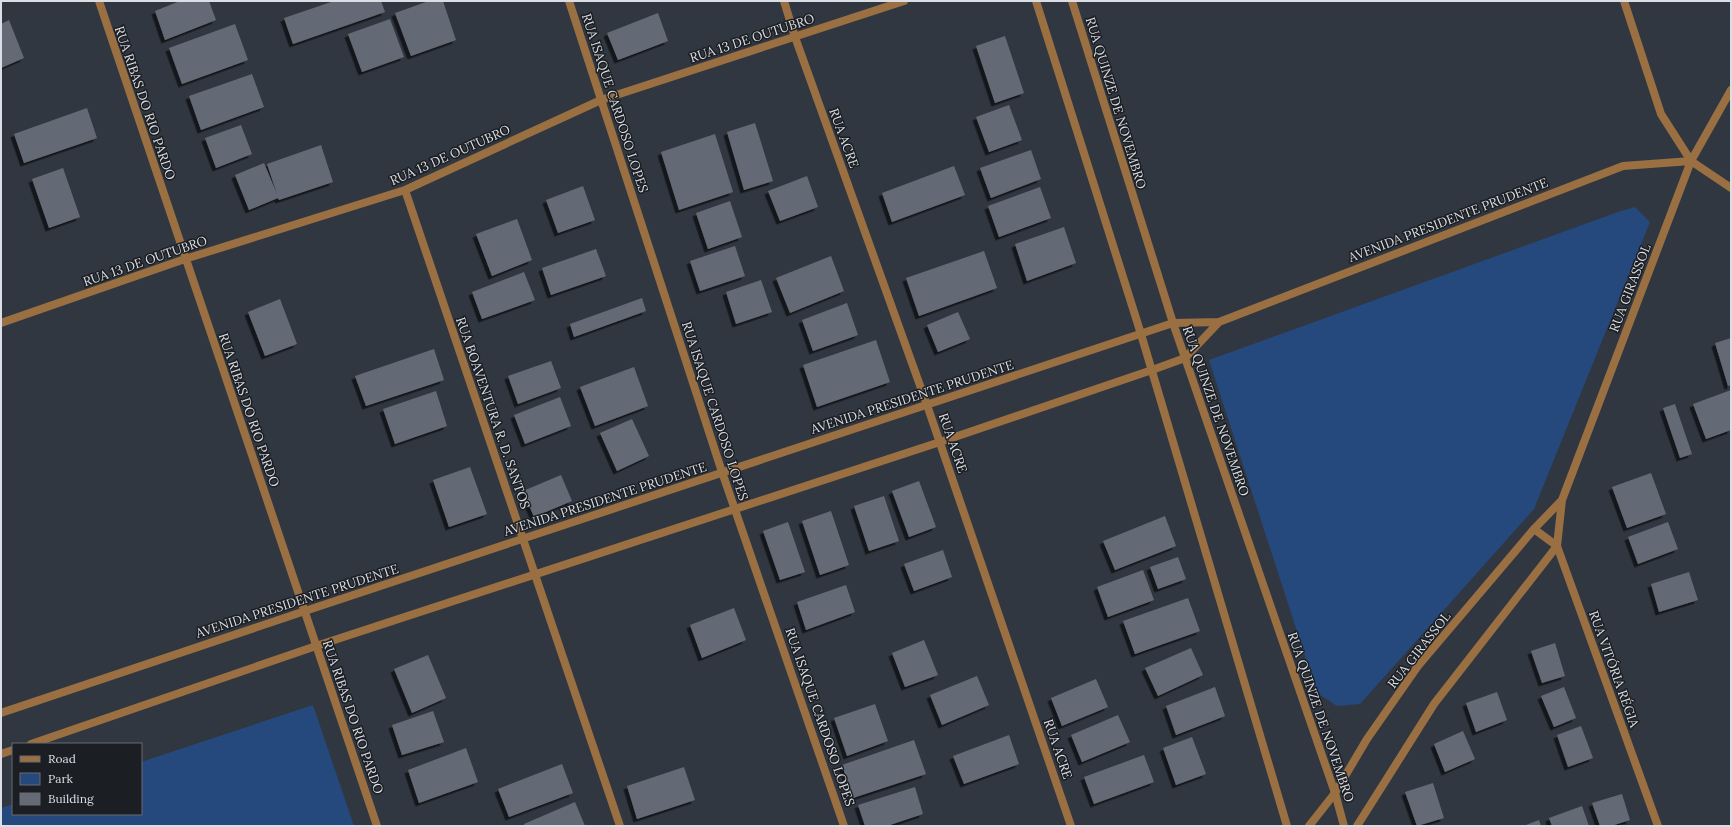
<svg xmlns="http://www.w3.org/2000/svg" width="1732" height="827" font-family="Lora,serif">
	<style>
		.green { fill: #26497d }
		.building { fill: #646b76; filter: url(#shadow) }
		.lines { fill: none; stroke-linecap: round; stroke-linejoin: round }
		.minor { stroke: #9a6f41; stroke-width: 8 }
		.tertiary { stroke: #9a6f41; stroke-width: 8 }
		.labels { text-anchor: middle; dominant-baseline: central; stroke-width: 3; stroke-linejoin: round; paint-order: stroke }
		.street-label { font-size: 13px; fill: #dbdfe5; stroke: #1b1e22 }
	</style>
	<defs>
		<filter id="shadow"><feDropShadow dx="-3.5" dy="3.5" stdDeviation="0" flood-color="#0009"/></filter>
	</defs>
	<rect width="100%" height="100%" fill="#303740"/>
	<!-- green -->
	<path class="green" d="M1635 207 1650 222 1534 509 1360 704 1337 706 1317 693 1209 360 1618 212Z
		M313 705 354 826H1V808L13 804V814H141V762Z"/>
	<!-- building -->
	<path class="building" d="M180 1H209L216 20 165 40 155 11Z
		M334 1H381L385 12 293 44 284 18Z
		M429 1H443L456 40 411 56 395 13Z
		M658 13 668 41 618 60 607 33Z
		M390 19 404 57 362 72 348 34Z
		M9 20 24 58 1 68V24Z
		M235 24 248 60 182 84 169 48Z
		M1005 36 1024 93 995 103 976 46Z
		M252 74 264 107 201 130 189 96Z
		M1009 105 1022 140 989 152 976 117Z
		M87 108 97 138 24 163 14 134Z
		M755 123 773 181 744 190 727 132Z
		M241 125 252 154 216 168 205 138Z
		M715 134 733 192 679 210 661 152Z
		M321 145 333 182 279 200 278 198 249 210 235 175 264 163 277 194 267 164Z
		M1031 150 1041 179 991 198 980 168Z
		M954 166 965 195 892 222 882 193Z
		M63 168 80 217 49 228 32 179Z
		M807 176 818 207 780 221 768 191Z
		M583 186 595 220 558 233 546 200Z
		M1040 187 1051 218 999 237 988 206Z
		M730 201 742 237 708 249 696 213Z
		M517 219 532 260 492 276 476 234Z
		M1064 227 1076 263 1027 281 1015 244Z
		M735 246 745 276 700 291 690 261Z
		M596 249 606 276 551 295 542 268Z
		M984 251 997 288 919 316 906 278Z
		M831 256 844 291 790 313 776 278Z
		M524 272 535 300 482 319 472 292Z
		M761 280 772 312 736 324 726 292Z
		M642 298 646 311 574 337 570 324Z
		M280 299 297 344 265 356 248 312Z
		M847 303 858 335 813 351 802 320Z
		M958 312 970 339 938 352 927 325Z
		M1731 338V385L1728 386 1715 343Z
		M876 340 890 382 817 407 803 365Z
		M434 349 444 380 366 406 355 376Z
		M551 361 561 388 518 404 508 376Z
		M634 367 648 406 595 426 580 387Z
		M1731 390V430L1706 439 1693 404Z
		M436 391 447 426 395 444 383 409Z
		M560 397 571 426 525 444 514 415Z
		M1675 404 1692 454 1680 458 1663 408Z
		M632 419 649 456 617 471 600 433Z
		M470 467 487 514 449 527 433 480Z
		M1651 473 1666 514 1627 528 1612 487Z
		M561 475 572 501 534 517 523 491Z
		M919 481 936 527 909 537 892 491Z
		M884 496 899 541 869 551 854 506Z
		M831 511 849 565 820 575 802 521Z
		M1165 516 1176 546 1115 570 1103 541Z
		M788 522 805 572 780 580 763 531Z
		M1668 522 1678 549 1638 564 1628 537Z
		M943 550 952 577 914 591 904 564Z
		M1178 557 1186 579 1158 589 1150 567Z
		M1143 570 1154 600 1108 617 1097 587Z
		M1689 572 1698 600 1659 612 1651 584Z
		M846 585 855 612 806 630 797 602Z
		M1188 598 1200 631 1135 654 1123 621Z
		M734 608 746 640 702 658 690 625Z
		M924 640 938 675 905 687 892 653Z
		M1555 643 1565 676 1542 683 1531 651Z
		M1191 648 1203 675 1158 696 1145 668Z
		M428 655 446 698 412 713 394 669Z
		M977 676 989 705 942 725 930 695Z
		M1096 679 1108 707 1062 726 1051 698Z
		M1215 687 1225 716 1176 735 1166 706Z
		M1564 687 1576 718 1554 727 1541 696Z
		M1497 692 1507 720 1476 732 1466 703Z
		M875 704 888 741 847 756 834 718Z
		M433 711 444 742 402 755 392 725Z
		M1118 715 1130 742 1082 762 1071 735Z
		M1581 726 1593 758 1568 767 1557 735Z
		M1463 731 1475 759 1445 772 1434 744Z
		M1009 735 1019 764 964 784 953 756Z
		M1192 737 1206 774 1176 785 1163 748Z
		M914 740 926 774 853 798 842 765Z
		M466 748 478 782 419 803 408 770Z
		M1144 755 1154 782 1094 804 1084 777Z
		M562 764 573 793 509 817 498 789Z
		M684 767 695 800 637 819 627 786Z
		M1433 783 1444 818 1417 826 1405 792Z
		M915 787 923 814 887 826H865L858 805Z
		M1622 794 1630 820 1611 826H1600L1592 803Z
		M575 802 585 826H525L524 824Z
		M1582 806 1589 826H1552L1549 818Z
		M1539 820 1541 826H1523Z"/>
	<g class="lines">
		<!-- minor -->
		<path class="minor" d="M99 1 377 826
			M569 1 722 472 844 826
			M784 1 795 37 927 405 1071 826
			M1036 1 1141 334 1287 826
			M1072 1 1173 323 1335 793 1344 826
			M1624 1 1661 114 1691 161 1731 188
			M1691 161 1731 90
			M405 190 620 826
			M1 323 185 259 405 190 601 100 904 1
			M1534 529 1557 546 1658 826"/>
		<!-- tertiary -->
		<path class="tertiary" d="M1 713 305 611 1173 323 1219 322 1623 166 1691 161 1562 500 1557 546 1434 704 1357 826
			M31 744 316 646 940 442 1152 370 1185 358 1219 322
			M1 754 13 750
			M1309 826 1335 793 1367 739 1418 666 1534 529 1562 500"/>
	</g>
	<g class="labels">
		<!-- street labels -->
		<g class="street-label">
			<text transform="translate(752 38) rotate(-18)">RUA 13 DE OUTUBRO</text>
			<text transform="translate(145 103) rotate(71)">RUA RIBAS DO RIO PARDO</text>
			<text transform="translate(615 103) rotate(72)">RUA ISAQUE CARDOSO LOPES</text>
			<text transform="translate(1116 103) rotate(73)">RUA QUINZE DE NOVEMBRO</text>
			<text transform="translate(844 138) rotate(70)">RUA ACRE</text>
			<text transform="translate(450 155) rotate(-24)">RUA 13 DE OUTUBRO</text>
			<text transform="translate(1448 220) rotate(-21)">AVENIDA PRESIDENTE PRUDENTE</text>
			<text transform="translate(145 261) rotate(-19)">RUA 13 DE OUTUBRO</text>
			<text transform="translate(1630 288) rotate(-69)">RUA GIRASSOL</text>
			<text transform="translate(912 397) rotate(-18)">AVENIDA PRESIDENTE PRUDENTE</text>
			<text transform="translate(249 410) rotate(71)">RUA RIBAS DO RIO PARDO</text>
			<text transform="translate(715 411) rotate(72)">RUA ISAQUE CARDOSO LOPES</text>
			<text transform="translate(1216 411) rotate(71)">RUA QUINZE DE NOVEMBRO</text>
			<text transform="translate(493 413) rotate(71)">RUA BOAVENTURA R. D. SANTOS</text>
			<text transform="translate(953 443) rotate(71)">RUA ACRE</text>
			<text transform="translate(605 499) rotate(-18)">AVENIDA PRESIDENTE PRUDENTE</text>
			<text transform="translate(297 601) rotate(-18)">AVENIDA PRESIDENTE PRUDENTE</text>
			<text transform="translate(1419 650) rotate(-52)">RUA GIRASSOL</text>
			<text transform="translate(1614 669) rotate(70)">RUA VITÓRIA RÉGIA</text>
			<text transform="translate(353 717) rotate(71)">RUA RIBAS DO RIO PARDO</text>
			<text transform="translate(820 717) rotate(71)">RUA ISAQUE CARDOSO LOPES</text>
			<text transform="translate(1321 717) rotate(71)">RUA QUINZE DE NOVEMBRO</text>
			<text transform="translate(1058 749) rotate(71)">RUA ACRE</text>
		</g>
	</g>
	<!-- border -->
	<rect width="1732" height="827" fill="none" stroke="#dbdfe5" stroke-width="4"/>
	<!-- legend -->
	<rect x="12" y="743" width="130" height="72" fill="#1b1e22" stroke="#686b70"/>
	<rect x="20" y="756" width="20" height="6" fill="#9a6f41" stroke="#686b70"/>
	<text x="48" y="763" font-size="12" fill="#dbdfe5">Road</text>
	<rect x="20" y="773" width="20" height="12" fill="#26497d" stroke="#686b70"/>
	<text x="48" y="783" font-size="12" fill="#dbdfe5">Park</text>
	<rect x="20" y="793" width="20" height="12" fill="#646b76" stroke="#686b70"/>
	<text x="48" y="803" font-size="12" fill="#dbdfe5">Building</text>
</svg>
